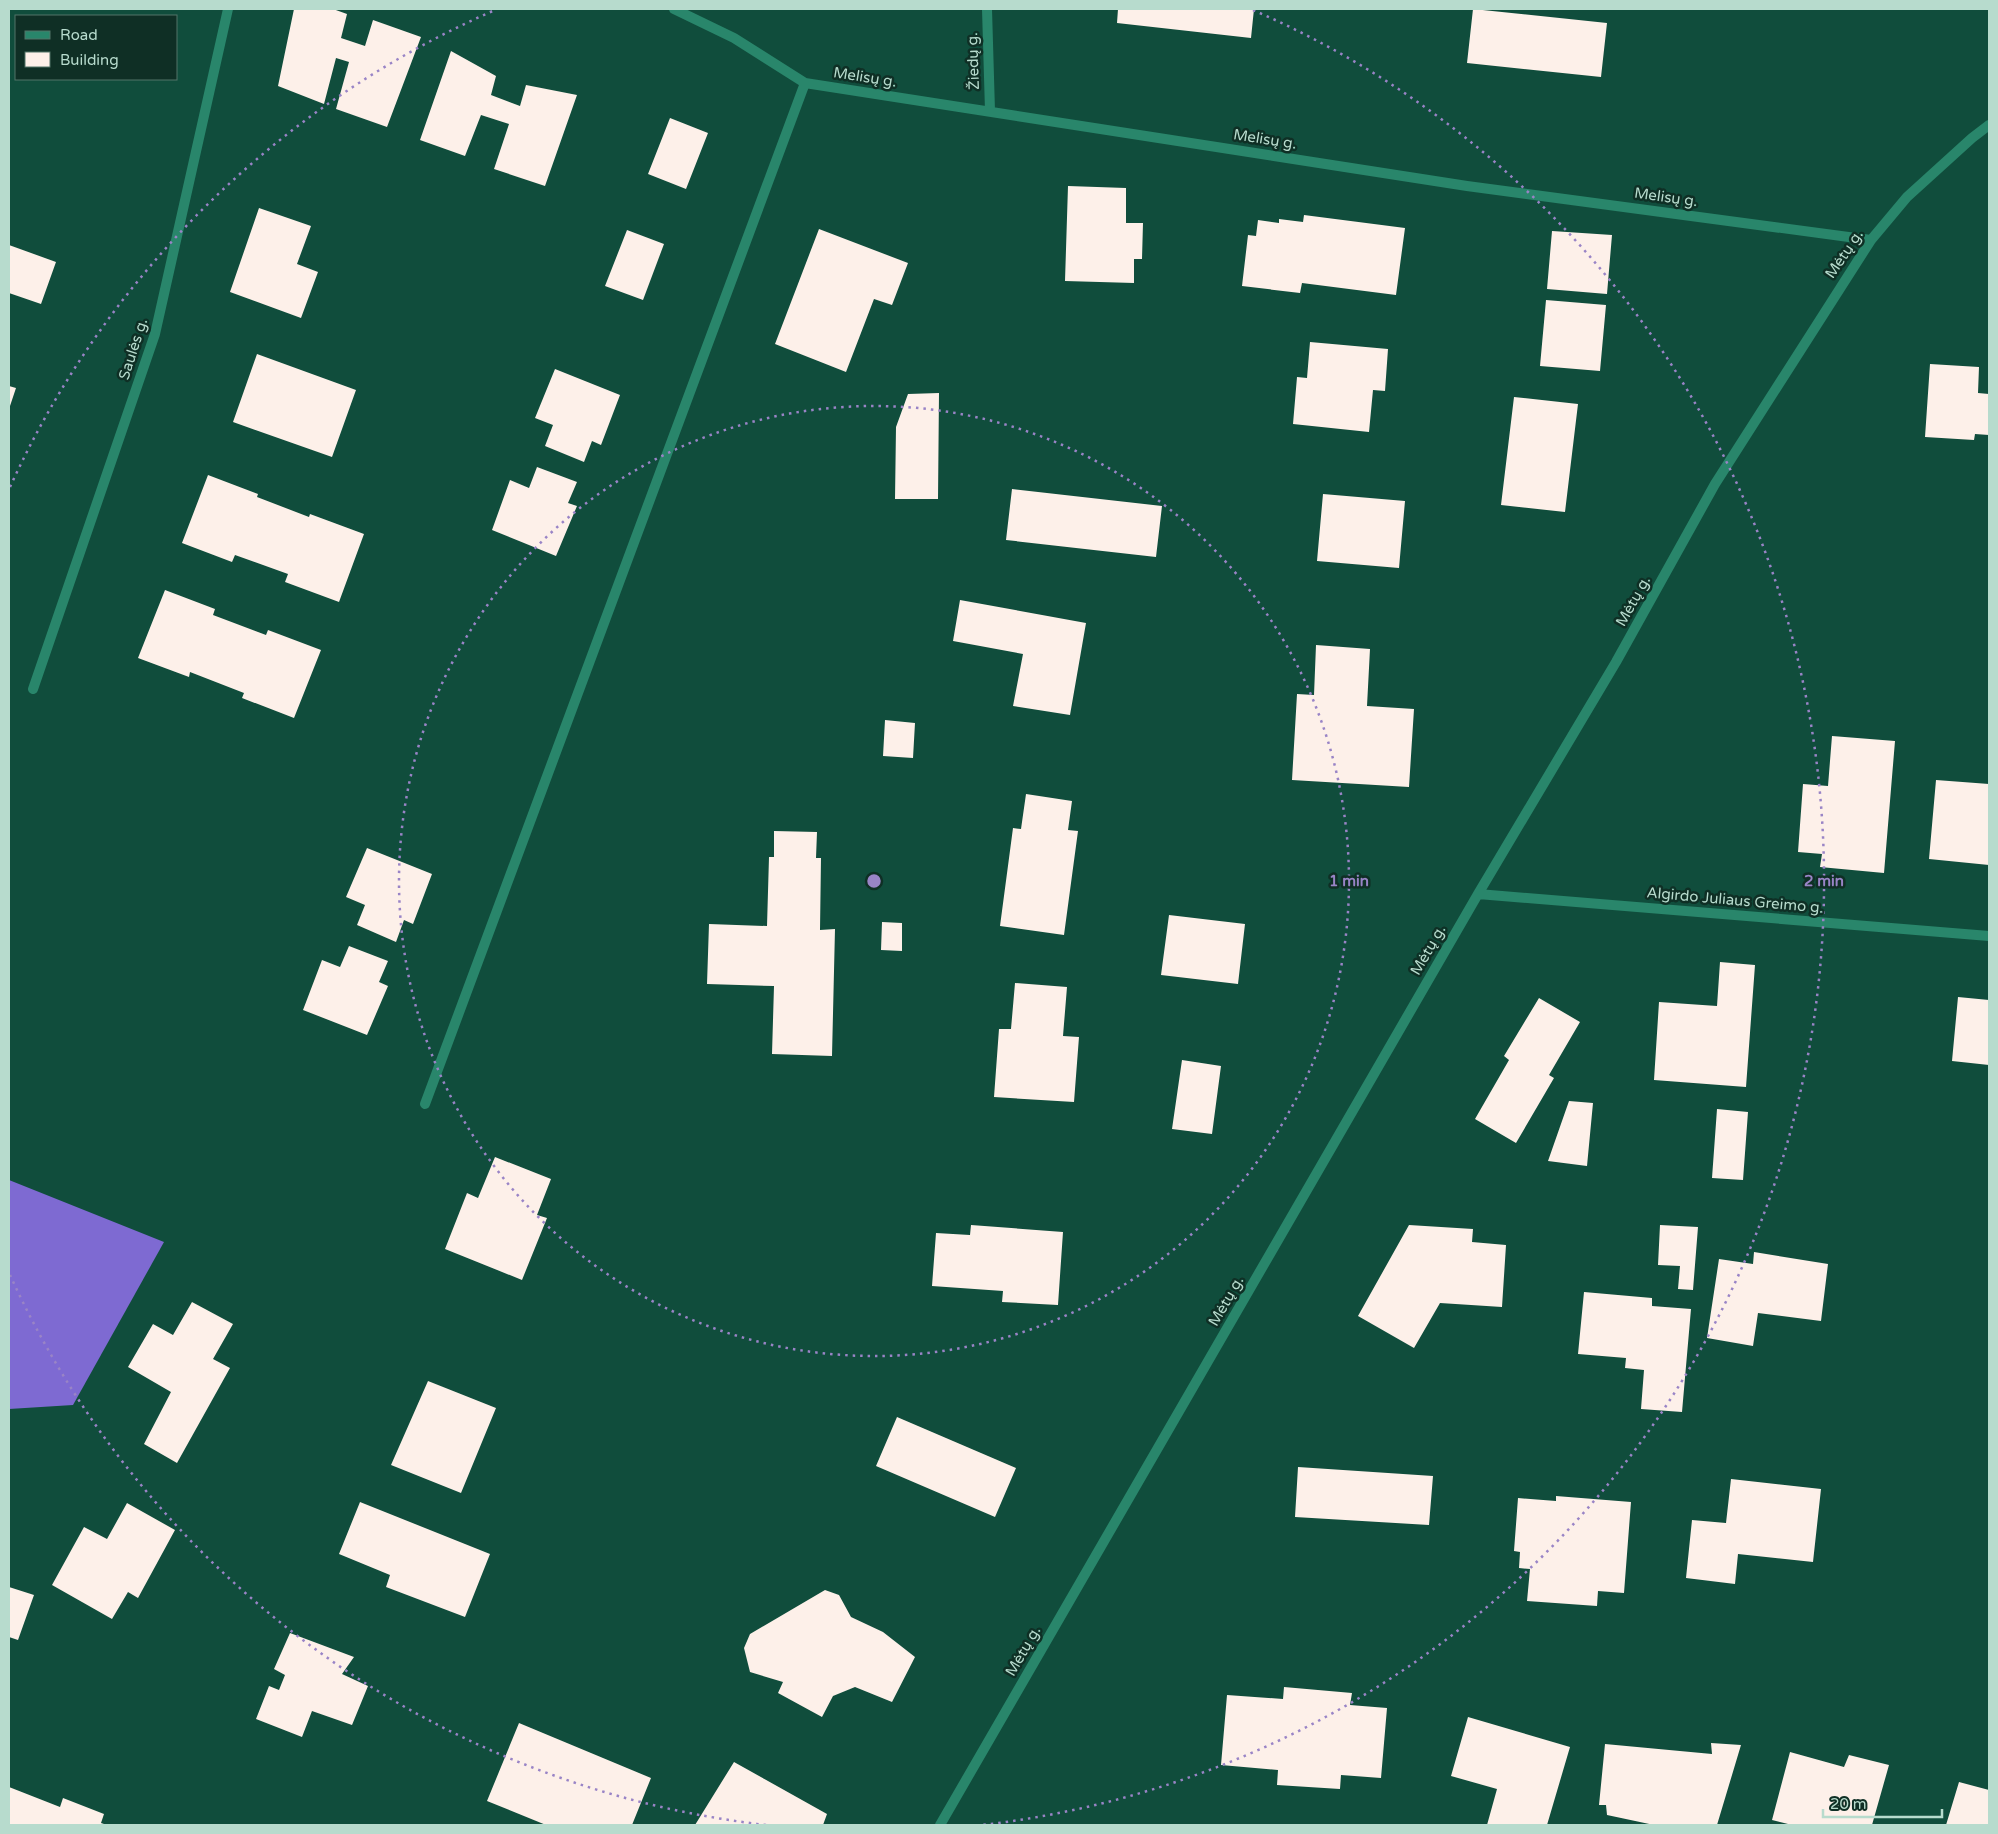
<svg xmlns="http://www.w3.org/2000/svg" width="1998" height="1834" font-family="'Varela Round',sans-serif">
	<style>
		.forest { fill: #7e6ad2 }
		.building { fill: #fdf0e9 }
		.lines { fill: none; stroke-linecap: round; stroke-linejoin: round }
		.street { stroke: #29866b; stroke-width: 10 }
		.ring { fill: none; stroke: #9984c6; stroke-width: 2.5; stroke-dasharray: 2.5 5 }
		.labels { text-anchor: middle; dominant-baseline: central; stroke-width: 5; stroke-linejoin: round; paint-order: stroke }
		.street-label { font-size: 15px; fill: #b7dbcd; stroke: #0f2f25 }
		.centre { fill: #9984c6; stroke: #0f2f25; stroke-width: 2.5 }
		.ring-label { font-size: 15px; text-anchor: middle; font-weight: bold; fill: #9984c6; stroke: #0f2f25; stroke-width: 5; stroke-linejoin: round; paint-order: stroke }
	</style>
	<rect width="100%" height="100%" fill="#104d3c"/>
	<!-- forest -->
	<path class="forest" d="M9 1180 164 1242 73 1405 9 1409Z"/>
	<!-- building -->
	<path class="building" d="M294 9H333L347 14 341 38 365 46 373 20 421 37 387 127 336 109 349 62 336 58 324 104 278 86Z
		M1118 9H1254L1251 38 1117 23Z
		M1473 9 1607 23 1601 77 1467 63Z
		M451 51 496 76 491 95 520 106 526 85 577 95 545 186 494 169 509 124 481 115 465 156 420 140Z
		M670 118 708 133 686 189 648 174Z
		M1068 186 1126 188V223H1143L1142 259H1134V283L1065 281Z
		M259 208 311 226 297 264 318 272 301 318 230 292Z
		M1304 215 1405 228 1396 295 1302 283 1300 293 1242 286 1248 235 1256 236 1258 220 1279 223V219L1303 222Z
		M819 229 908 263 892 305 874 299 846 372 775 344Z
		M627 230 664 244 643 300 605 286Z
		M1552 231 1612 235 1607 294 1547 289Z
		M9 245 56 262 41 304 9 293Z
		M1546 300 1606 305 1600 371 1540 366Z
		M1310 342 1388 349 1385 391 1373 390 1369 432 1293 424 1297 377 1307 378Z
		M257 354 356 390 332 457 233 422Z
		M1930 364 1979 367 1978 393 1989 394V435L1975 434 1974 440 1925 437Z
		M555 369 620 395 601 445 592 441 584 462 545 446 553 425 535 418Z
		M9 386 16 388 9 409Z
		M939 393 938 499H895L896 427 908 394Z
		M1514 397 1578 404 1565 512 1501 505Z
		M537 467 577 482 568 503 577 506 556 556 492 530 510 480 529 488Z
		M208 475 258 494 257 497 309 517 310 514 364 534 339 602 285 582 288 574 235 555 232 562 182 543Z
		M1012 489 1162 506 1156 557 1006 540Z
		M1323 494 1405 501 1399 568 1317 561Z
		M165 590 215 609 213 615 266 635 268 630 321 650 294 718 242 698 244 693 190 672 189 677 138 658Z
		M960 600 1086 623 1070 715 1013 706 1023 654 953 641Z
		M1316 645 1370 649 1367 706 1414 709 1409 787 1292 780 1297 694 1314 695Z
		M885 720 915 723 913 758 883 756Z
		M1832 736 1895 741 1884 873 1820 867 1822 854 1798 852 1803 784 1828 786Z
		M1936 780 1989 784V865L1929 859Z
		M1026 794 1072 801 1068 830 1078 831 1064 935 1000 926 1013 828 1021 829Z
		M774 831 817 832 816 858H821L820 930 835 929 832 1056 772 1054 774 986 707 984 709 924 767 926 769 857H774Z
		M367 848 432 874 413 924 404 920 396 942 357 925 365 905 346 897Z
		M1169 915 1245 924 1238 984 1161 975Z
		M882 922 902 923V951L881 950Z
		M349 946 388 961 379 982 388 986 367 1035 303 1010 322 960 340 967Z
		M1720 962 1755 965 1746 1087 1654 1080 1659 1002 1717 1006Z
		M1015 983 1067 987 1063 1036 1079 1037 1074 1102 994 1097 999 1029H1011Z
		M1958 997 1989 1000V1065L1952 1061Z
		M1539 998 1580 1022 1549 1075 1554 1078 1516 1143 1475 1119 1509 1060 1504 1056Z
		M1182 1060 1221 1066 1212 1134 1172 1129Z
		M1569 1101 1593 1103 1587 1166 1548 1161Z
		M1717 1109 1748 1112 1743 1180 1712 1178Z
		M495 1157 551 1179 537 1215 547 1218 522 1280 445 1249 467 1193 478 1198Z
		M971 1225 1063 1232 1058 1305 1002 1302 1003 1291 932 1286 936 1233 970 1235Z
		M1409 1225 1473 1229 1472 1242 1506 1245 1502 1307 1440 1303 1414 1348 1358 1316Z
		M1660 1225 1698 1227 1693 1290 1678 1289 1680 1266 1658 1265Z
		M1754 1252 1828 1264 1821 1321 1758 1313 1753 1346 1707 1338 1719 1259 1753 1264Z
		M1584 1292 1652 1298V1306L1691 1309 1682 1412 1641 1409 1644 1370 1625 1368 1626 1358 1578 1354Z
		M192 1302 233 1324 213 1359 230 1368 177 1463 144 1444 171 1392 128 1367 153 1324 173 1335Z
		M428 1381 496 1408 461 1493 391 1465Z
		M897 1417 1016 1468 995 1517 876 1466Z
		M1298 1467 1433 1476 1429 1525 1295 1517Z
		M1731 1479 1821 1489 1813 1562 1738 1554 1735 1584 1686 1578 1692 1520 1726 1523Z
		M1556 1496 1631 1502 1624 1593 1598 1591 1597 1606 1527 1601 1530 1569 1519 1568 1520 1552 1514 1551 1518 1498 1556 1501Z
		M360 1502 490 1554 465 1617 386 1587 390 1575 339 1554Z
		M127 1503 175 1530 138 1598 128 1592 112 1619 52 1585 84 1527 107 1539Z
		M9 1587 34 1595 18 1640 9 1637Z
		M825 1590 839 1595 851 1617 883 1632 915 1657 892 1702 855 1687 833 1696 822 1717 778 1693 783 1682 750 1672 744 1648 750 1634Z
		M290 1633 354 1657 342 1674 368 1686 352 1725 312 1711 302 1737 256 1719 269 1686 279 1690 285 1675 274 1669Z
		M1284 1687 1352 1693 1350 1705 1387 1708 1381 1778 1341 1775 1340 1789 1277 1785 1278 1770 1221 1765 1227 1695 1283 1699Z
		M1468 1717 1570 1747 1547 1825H1487L1497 1789 1451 1776Z
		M519 1723 651 1778 632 1825H546L487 1801Z
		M1711 1743 1741 1745 1717 1825H1654L1607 1815 1606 1805H1599L1605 1744 1712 1754Z
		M1790 1752 1844 1767 1849 1755 1889 1765 1872 1825H1792L1772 1820Z
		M734 1762 827 1814 823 1825H695Z
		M1959 1782 1989 1790V1825H1946Z
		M9 1787 60 1807 63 1798 104 1814 101 1823 107 1825H9Z"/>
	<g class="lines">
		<!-- street -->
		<path class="street" d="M674 9 734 38 805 83 1467 186 1871 240
			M987 9 990 111
			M33 689 155 334 228 9
			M1478 894 1989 936
			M425 1104 805 83
			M940 1825 1478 894 1616 662 1715 484 1871 240 1907 197 1972 138 1989 125"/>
	</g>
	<!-- distance rings -->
	<g class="ring">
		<circle cx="874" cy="881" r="475"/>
		<path d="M766 1825A950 950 0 0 1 10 1275M10 487A950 950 0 0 1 495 10M1253 10A950 950 0 0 1 982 1825"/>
	</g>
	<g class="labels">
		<!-- street labels -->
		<g class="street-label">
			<text transform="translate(973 61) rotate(-92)">Žiedų g.</text>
			<text transform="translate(865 77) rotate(9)">Melisų g.</text>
			<text transform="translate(1265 139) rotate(9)">Melisų g.</text>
			<text transform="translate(1666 197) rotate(8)">Melisų g.</text>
			<text transform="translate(1844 254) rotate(-56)">Mėtų g.</text>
			<text transform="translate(133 349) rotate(-72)">Saulės g.</text>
			<text transform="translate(1633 601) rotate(-61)">Mėtų g.</text>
			<text transform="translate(1735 900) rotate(5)">Algirdo Juliaus Greimo g.</text>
			<text transform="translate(1428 950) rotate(-60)">Mėtų g.</text>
			<text transform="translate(1226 1301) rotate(-60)">Mėtų g.</text>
			<text transform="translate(1023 1651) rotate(-60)">Mėtų g.</text>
		</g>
	</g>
	<circle cx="874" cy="881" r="8" class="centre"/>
	<g class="ring-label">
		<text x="1349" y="886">1 min</text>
		<text x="1824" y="886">2 min</text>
	</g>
	<!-- border -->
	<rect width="1998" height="1834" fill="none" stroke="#b7dbcd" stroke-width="20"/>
	<!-- legend -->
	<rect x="15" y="15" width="162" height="65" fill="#0f2f25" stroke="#527468"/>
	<rect x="25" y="31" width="25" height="8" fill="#29866b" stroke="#527468"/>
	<text x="60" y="40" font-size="15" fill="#b7dbcd">Road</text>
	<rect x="25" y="52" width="25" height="15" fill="#fdf0e9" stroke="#527468"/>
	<text x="60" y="65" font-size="15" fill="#b7dbcd">Building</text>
	<!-- scale -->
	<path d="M1823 1809v8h119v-8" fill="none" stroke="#b7dbcd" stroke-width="2.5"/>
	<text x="1830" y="1809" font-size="15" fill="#b7dbcd" stroke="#0f2f25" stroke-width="4" paint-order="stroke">20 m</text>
</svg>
